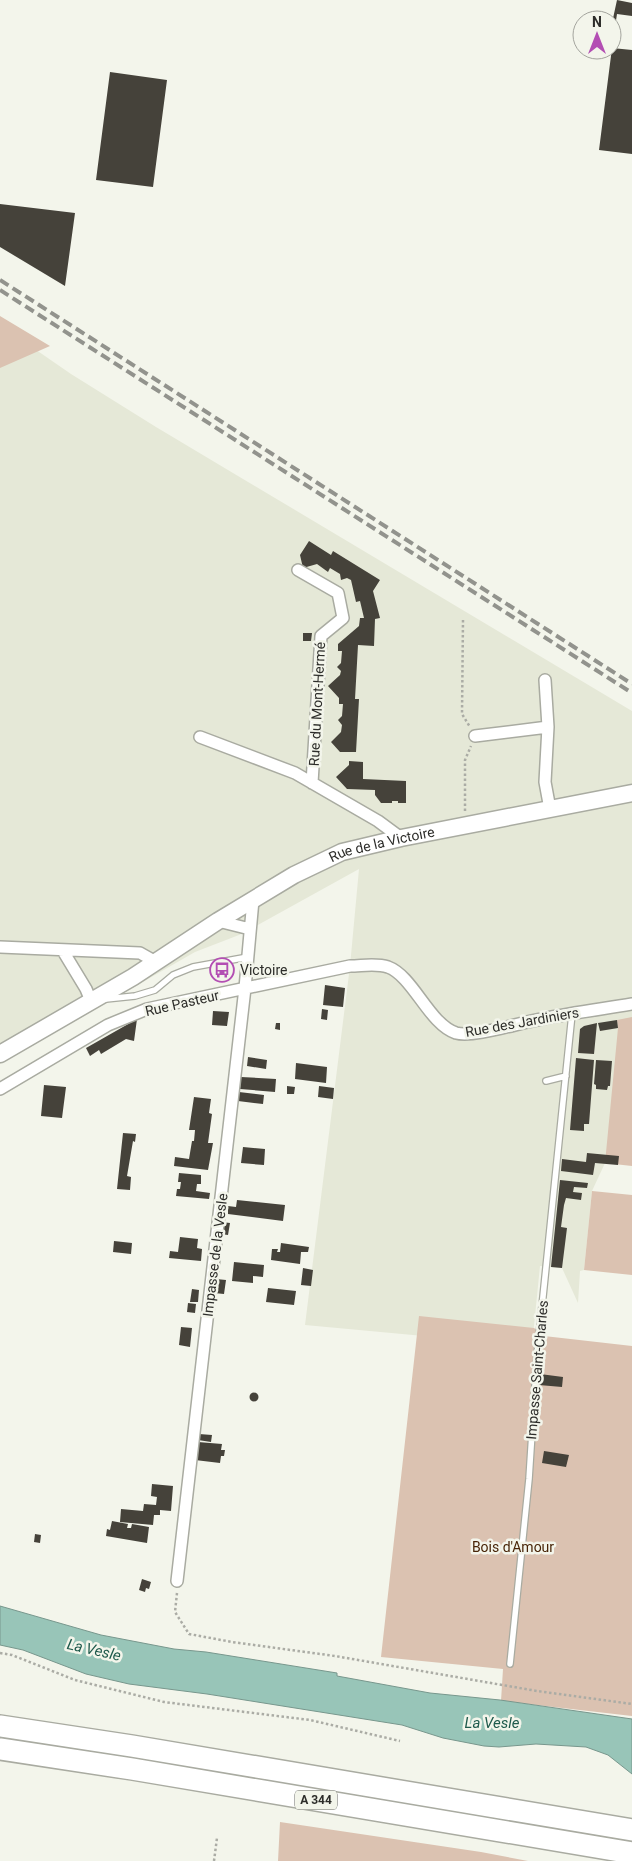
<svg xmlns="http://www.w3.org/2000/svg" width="632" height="1861" font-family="Roboto,sans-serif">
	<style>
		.built { fill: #e5e8d7 }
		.green { fill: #dbc2b1 }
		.water { fill: #98c5b8; stroke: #78978d }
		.building { fill: #45423a }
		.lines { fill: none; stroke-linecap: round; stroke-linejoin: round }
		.lane-casing { stroke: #a9aba1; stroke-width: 8 }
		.street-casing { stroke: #a9aba1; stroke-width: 14 }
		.secondary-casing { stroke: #a9aba1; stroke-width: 19 }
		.highway-casing { stroke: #a9aba1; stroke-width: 24 }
		.path { stroke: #abaca5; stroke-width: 2.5; stroke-dasharray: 2.5 2.5; stroke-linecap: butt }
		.lane { stroke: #fff; stroke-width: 5.5 }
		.street { stroke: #fff; stroke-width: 11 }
		.secondary { stroke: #fff; stroke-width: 16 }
		.highway { stroke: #fff; stroke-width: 21 }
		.rail { stroke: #92938d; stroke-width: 4; stroke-dasharray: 10 5; stroke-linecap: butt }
		.labels { text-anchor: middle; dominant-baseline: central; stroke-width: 5; stroke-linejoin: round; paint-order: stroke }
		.shield { fill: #f3f5eb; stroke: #686964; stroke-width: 1 }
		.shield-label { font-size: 12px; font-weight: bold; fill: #2d2d2a }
		.street-label { font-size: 14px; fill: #2d2d2a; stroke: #f3f5eb }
		.poi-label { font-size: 14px; fill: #2d2d2a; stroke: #f3f5eb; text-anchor: start }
		.park-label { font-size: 14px; fill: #482508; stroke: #f3f5eb }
		.water-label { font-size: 15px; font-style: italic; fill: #1f5a4c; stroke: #f3f5eb }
	</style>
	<rect width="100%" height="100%" fill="#f3f5eb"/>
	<!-- built -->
	<path class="built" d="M0 325 71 374 156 427 632 711V1117L605 1163 592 1191 584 1270 580 1271 578 1303 562 1268 540 1266 532 1346 305 1325 350 966 359 869 256 926 239 935 195 952 0 1064Z"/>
	<!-- green -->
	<path class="green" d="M0 316 50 346 0 368Z
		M632 1017V1166L605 1163 618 1028 617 1020Z
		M592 1191 632 1195V1275L584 1270Z
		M419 1316 534 1328 544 1336 632 1346V1716L501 1701 503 1669 381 1657Z
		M280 1822 481 1852 528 1861H278Z"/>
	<!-- water -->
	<path class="water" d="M0 1606 101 1635 174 1649 206 1652 337 1673V1676L430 1693 500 1700 632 1719V1774L608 1755 586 1747 536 1744 499 1747 484 1746 443 1738 402 1725 207 1694 129 1684 86 1674 23 1650 0 1645Z"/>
	<!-- building -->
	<path class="building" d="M617 0 632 3V16L617 14 612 47V23Z
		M612 48 632 50V154L599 150Z
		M110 72 167 80 153 187 96 180Z
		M0 204 75 213 65 286 0 247Z
		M309 541 331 555 333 551 380 580 373 591 380 618 375 619 374 646 358 645 355 699H359L356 752H340L331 742 341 732 342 725 338 720 342 716 343 704H339V698L328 686 340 675 341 671 337 667 341 663 342 651H338V644L359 626 360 618H364L360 601 356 602 351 580 347 578 341 580 340 574 330 568 328 572 317 564 303 568 300 555Z
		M303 633H312L311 641H303Z
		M349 761 363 762V779L406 781V803H398V801H392V803H381L375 795V790L347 789 336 777 349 765Z
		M325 985 345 988 343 1007 323 1005Z
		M322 1009 328 1010 327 1020 321 1019Z
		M213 1011 229 1012 227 1026 212 1025Z
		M137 1019 134 1041 126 1039 101 1054 99 1050 90 1056 86 1048Z
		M617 1020 618 1028 600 1031 598 1023Z
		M276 1023H280V1030L275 1029Z
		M597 1023 594 1054 578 1053 580 1029 584 1026Z
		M248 1057 267 1060 266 1069 247 1066Z
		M576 1058 594 1060 589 1124H584V1131L570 1130Z
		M596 1060 612 1061 610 1086H608L607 1090 596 1089V1085L594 1084Z
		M296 1063 327 1067 326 1083 295 1079Z
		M241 1077 276 1079 275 1092 240 1089Z
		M44 1085 66 1087 62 1118 41 1116Z
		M287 1086 295 1087 294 1094H287Z
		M319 1086 334 1088 333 1099 318 1097Z
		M239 1092 264 1095 263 1104 238 1101Z
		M194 1097 211 1099 209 1113 212 1114 208 1143H213L208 1170 174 1166 175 1157 189 1159 192 1141H194L195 1130H189Z
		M123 1133 136 1134 135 1142 133 1141 127 1176 131 1177 130 1190 117 1189Z
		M243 1147 265 1149 264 1165 241 1163Z
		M587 1153 619 1156 618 1165 595 1163 593 1175 561 1171 562 1159 586 1162Z
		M179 1173 201 1175V1184H197L196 1191 210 1193 209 1199 176 1196 177 1189H180L181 1182H178Z
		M560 1180 588 1183 587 1188 574 1187 573 1192 582 1193 581 1200 566 1198 564 1205 561 1227 567 1228 562 1268 551 1267Z
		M237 1200 285 1205 283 1221 228 1214V1206L236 1207Z
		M222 1222 230 1223 228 1235 221 1234Z
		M180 1237 198 1239 197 1248 202 1249 201 1261 169 1258 170 1251 178 1252Z
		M114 1241 132 1243 131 1254 113 1252Z
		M281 1243 309 1247 308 1252H301L300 1264 271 1260 272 1249H278L277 1252H280Z
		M234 1262 264 1265 263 1277 253 1276V1283L232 1281Z
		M303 1268 313 1270 311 1286 301 1285Z
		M216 1279 226 1280 224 1294 214 1293Z
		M268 1288 296 1291 294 1305 266 1302Z
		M192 1289 199 1290 198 1302H190Z
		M188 1303 196 1304 195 1313 187 1312Z
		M181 1327 192 1328 190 1347 179 1345Z
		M540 1374 563 1377 562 1387 539 1385Z
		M249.5 1397a4.5 4.5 0 1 1 9 0a4.5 4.5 0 1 1-9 0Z
		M199 1434 212 1435 211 1442 198 1440Z
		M198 1442 222 1444 221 1450H225L224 1456H221L220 1463 195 1460Z
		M544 1451 569 1455 566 1467 542 1463Z
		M152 1484 173 1486 171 1511 160 1510V1515H154L153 1525 120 1522 121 1509 143 1511 144 1504 156 1505 157 1497 151 1496Z
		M112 1521 128 1524 127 1528H131L132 1524 149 1527 147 1543 106 1536 107 1529 110 1530Z
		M35 1534 41 1535 40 1543 34 1542Z
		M142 1579 151 1582 149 1589 146 1588 145 1592 139 1590Z"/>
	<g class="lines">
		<!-- lane casing -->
		<g class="lane-casing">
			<path id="lane" d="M106 999 135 996 155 990 173 975 193 967 248 957
				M546 1081 566 1076
				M510 1664 529 1479 537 1355 572 1014"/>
		</g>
		<!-- street casing -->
		<g class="street-casing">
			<path id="street" d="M298 570 338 593 343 618 321 636 312 783
				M545 680 548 727 545 782 550 809
				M475 736 548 727
				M200 737 295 773 378 821 401 838
				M218 921 250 929
				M0 947 140 953 156 962
				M63 951 86 989 91 1001
				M0 1089 108 1025 147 1009 350 966C362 966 376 963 388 967 413 976 429 1024 456 1033 474 1038 521 1022 542 1019 572 1013 602 1009 632 1004
				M177 1581 245 988 253 900"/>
		</g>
		<!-- secondary casing -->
		<g class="secondary-casing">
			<g id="secondary">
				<path id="s1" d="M0 1054 133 977 218 921 294 875 342 852 401 838 632 793"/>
			</g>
		</g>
		<!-- highway casing -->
		<g class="highway-casing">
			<path id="highway" d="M0 1726 132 1746 632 1830
				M0 1749 132 1769 632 1853"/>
		</g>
		<!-- path -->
		<path class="path" d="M463 620 462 714 470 727
			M465 811V760L471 746
			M177 1593 175 1612 189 1634 232 1642 335 1656 537 1691 632 1704
			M0 1653 12 1655 75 1680 164 1702 310 1720 400 1741
			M214 1861 217 1838"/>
		<!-- lane -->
		<use href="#lane" class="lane"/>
		<!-- street -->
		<use href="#street" class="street"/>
		<!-- secondary -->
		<use href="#secondary" class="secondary"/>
		<!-- highway -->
		<use href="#highway" class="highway"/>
		<!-- rail -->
		<path class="rail" d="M0 280 632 684
			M0 290 632 693"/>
	</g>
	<!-- icons -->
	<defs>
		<g id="bus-ring" transform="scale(1.25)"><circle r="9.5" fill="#f3f5eb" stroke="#b34eb3" stroke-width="1.5"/><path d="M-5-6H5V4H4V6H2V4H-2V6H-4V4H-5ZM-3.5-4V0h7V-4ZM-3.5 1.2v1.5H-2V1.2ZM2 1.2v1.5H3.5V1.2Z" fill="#b34eb3"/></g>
	</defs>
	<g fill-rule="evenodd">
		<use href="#bus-ring" x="222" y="970"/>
	</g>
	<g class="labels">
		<!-- shield labels -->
		<rect class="shield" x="295" y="1790.5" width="42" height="19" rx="4"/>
		<g class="shield-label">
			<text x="316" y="1800">A 344</text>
		</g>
		<!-- street labels -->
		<g class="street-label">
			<text transform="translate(317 704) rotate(-87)">Rue du Mont-Hermé</text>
			<text stroke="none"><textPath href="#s1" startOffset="438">Rue de la Victoire</textPath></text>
			<text transform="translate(182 1003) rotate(-13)">Rue Pasteur</text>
			<text transform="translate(522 1022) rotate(-10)">Rue des Jardiniers</text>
			<text transform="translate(215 1255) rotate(-83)">Impasse de la Vesle</text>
			<text transform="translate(537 1370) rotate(-85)">Impasse Saint-Charles</text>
		</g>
		<!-- poi labels -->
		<g class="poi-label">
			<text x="240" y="970">Victoire</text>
		</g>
		<!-- park labels -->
		<g class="park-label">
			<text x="513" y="1547">Bois d'Amour</text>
		</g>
		<!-- water labels -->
		<g class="water-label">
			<text transform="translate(94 1650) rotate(13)">La Vesle</text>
			<text x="492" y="1723">La Vesle</text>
		</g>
	</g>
	<!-- north arrow -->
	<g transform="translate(597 35)"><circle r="24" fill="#f3f5eb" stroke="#a4a59e"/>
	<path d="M0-4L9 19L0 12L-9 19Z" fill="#b34eb3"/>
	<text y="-8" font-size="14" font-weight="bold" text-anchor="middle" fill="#2d2d2a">N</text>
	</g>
</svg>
